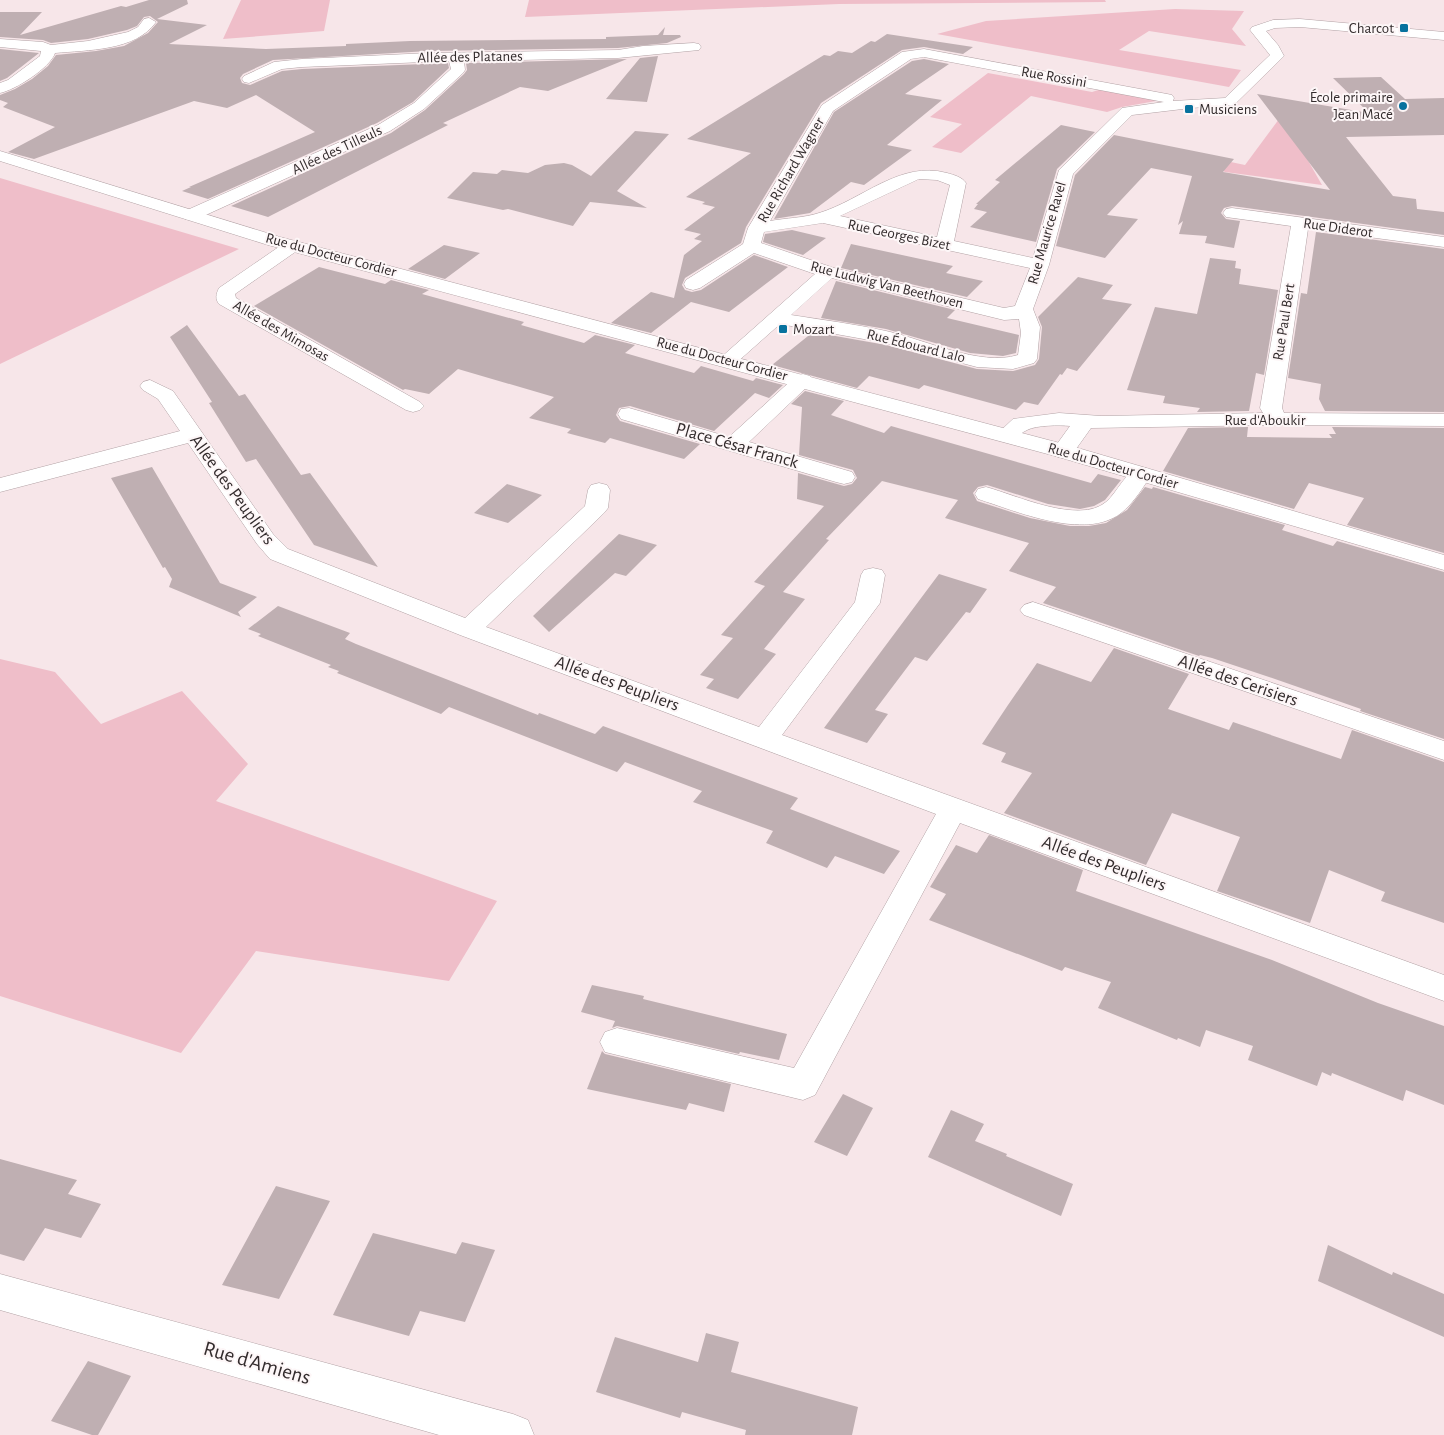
<svg xmlns="http://www.w3.org/2000/svg" width="1444" height="1435" font-family="'Alegreya Sans',sans-serif">
	<style>
		.green { fill: #efbec9 }
		.building { fill: #bfafb2 }
		.lines { fill: none; stroke-linecap: round; stroke-linejoin: round }
		.minor-casing { stroke: #b2a2a5; stroke-width: 1 }
		.tertiary-casing { stroke: #b2a2a5; stroke-width: 1 }
		.minor { fill: #fff; fill-rule: evenodd }
		.tertiary { fill: #fff; fill-rule: evenodd }
		.poi-dot { fill: #07729e; stroke: #fdf6f7; stroke-width: 2 }
		.labels { text-anchor: middle; dominant-baseline: central; stroke-width: 4; stroke-linejoin: round; paint-order: stroke }
		.far-poi-label { font-size: 15px; fill: #332c2d; stroke: #fdf6f7; text-anchor: end }
		.far-street-label { font-size: 15px; fill: #332c2d; stroke: #fdf6f7 }
		.street-label { font-size: 18px; fill: #332c2d; stroke: #fdf6f7 }
		.near-street-label { font-size: 21px; fill: #332c2d; stroke: #fdf6f7 }
	</style>
	<rect width="100%" height="100%" fill="#f7e6e9"/>
	<!-- green -->
	<path class="green" d="M241 0H330L324 31 223 39Z
		M529 0H1105L1106 2 839 4 525 17Z
		M1175 9 1244 11 1232 29 1246 46 1149 31 1119 50 1241 70 1229 87 937 34 986 21Z
		M988 73 1092 92 1105 88 1155 98 1156 101 1122 107 1107 112 1031 96 961 153 932 147 962 124 930 117Z
		M1282 115 1322 185 1225 172 1193 154 1245 165Z
		M0 178 239 249 0 364Z
		M0 659 55 672 101 724 182 691 248 764 216 801 497 901 449 981 256 951 181 1053 0 996Z"/>
	<!-- building -->
	<path class="building" d="M149 0H187L188 4 157 19 207 25 169 44 266 49 346 46V44L410 41 606 39V37L658 35 665 27 663 35H680L681 37 667 43 618 48 429 51 273 60 243 74 240 78 242 83 250 85 282 71 302 69 448 63 449 68 413 102 377 123 208 199 182 191 191 187H189L315 132 256 95 227 108 194 101 34 159 8 152 55 127 3 107 8 103 0 100V95L15 89 32 79 48 66 56 55 96 51 124 46 148 33 158 22 150 16 144 17 137 26 127 30 88 39 51 43 43 40 0 37V12H42L20 35 121 6 126 7Z
		M887 34 973 47 963 54 924 47 902 50 821 103 746 227 741 243 685 278 682 285 685 290 692 292 701 290 754 255 788 267 729 312 691 302 651 333 611 323 651 292 674 298 684 255 702 241 694 239 701 234 684 230 715 207 702 204 705 202 686 197 751 153 687 139 824 55 830 56 838 51 852 53 871 41 875 42Z
		M0 49 39 53 7 78 0 81Z
		M658 56 647 102 606 99 640 58Z
		M627 59 548 91 520 87 443 123 448 125 268 217 231 206 391 133 425 110 464 74 467 70 466 63Z
		M924 59 949 64 905 94 942 100 887 145 912 150 864 185 851 182 810 213 774 219 834 112 912 61Z
		M1381 77 1405 99 1444 98V135L1346 137 1393 196 1416 199 1417 209 1444 212V235L1232 206 1224 208 1221 213 1226 219 1240 221 1234 248 1205 243 1207 236 1179 234 1183 221 1178 225 1192 176 1151 168 1107 215 1138 219 1105 258 1056 246 1075 175 1114 135 1234 159 1223 172 1330 190 1257 94 1369 113 1333 78Z
		M1061 125 1095 132 1057 169 1036 242 970 227 987 212 974 209 978 204H976L1000 182 995 180Z
		M635 131 669 134 617 191 647 208 590 202 573 226 508 209 503 210 447 198 473 172 497 174 502 170 528 173 545 165 564 163 572 165 591 176Z
		M792 230 826 238 803 255 763 242 765 234Z
		M1316 232 1444 249V412L1325 411 1319 399 1321 384 1288 378 1301 293 1307 294Z
		M851 244 953 266 946 273 983 281 967 297 841 268Z
		M444 245 480 253 445 279 408 269Z
		M1210 258 1236 261 1235 268 1241 269 1239 284 1278 290 1264 375 1256 373 1249 411 1197 412 1200 408 1163 403 1165 396 1127 390 1155 307 1197 314Z
		M319 267 385 284 391 280 429 290 422 294 524 322 521 325 584 343 595 335 635 345 625 353 694 373 701 366 753 381 756 378 783 385 769 398 755 393 714 431 630 406 619 408 616 415 620 421 700 444 684 459 610 438 605 443 567 433 571 429 529 418 554 397 458 369 429 394 405 389 403 390 254 306Z
		M1078 277 1113 285 1102 299 1132 304 1077 371 1067 368 1062 375 1060 374 1038 405 1024 402 1016 410 924 385 919 389 869 376 857 388 772 365 813 332 886 345 977 369 1013 371 1035 365 1039 359 1042 327 1038 317Z
		M836 281 955 310 947 318 1019 335 1016 353 1003 356 970 353 886 329 821 318Z
		M187 325 239 396 245 394 301 475 310 473 378 567 314 545 256 459 246 462 209 403 212 402 170 337Z
		M805 391 844 401 831 415 884 433 891 426 1091 483 1098 474 1121 480 1105 500 1094 506 1080 509 1048 504 987 485 978 487 973 493 977 501 1030 518 1070 526H1089L1106 523 1127 510 1145 487 1152 489 1153 487 1285 525 1282 530 1333 546 1337 541 1444 572V739L1360 711 1361 709 1275 679 1212 658 1200 655 1199 656 1043 603 1056 587 1009 571 1029 543 945 518 958 500 882 481 826 539 829 540 783 592 805 599 764 649 776 654 738 699 706 688 714 679 700 675 733 638 721 635 765 586 754 582 824 506 797 499 798 473 844 486 852 484 857 478 853 470 799 455 802 407 791 404Z
		M1248 427 1247 437 1332 438 1329 434H1336L1332 427 1444 428V553L1347 525 1364 498 1309 483 1294 509 1163 471 1188 428Z
		M152 467 220 583 257 597 238 612 241 617 169 587 172 579 165 567 163 568 111 478Z
		M507 484 542 495 508 523 474 513Z
		M619 534 657 545 626 576 615 573 549 632 533 616Z
		M939 574 987 589 970 613 966 612 927 661 915 657 875 710 888 714 867 743 824 728Z
		M278 606 350 633 345 639 356 644 538 715 539 713 595 734 603 726 798 798 790 809 900 851 884 874 835 856 827 868 766 843 773 831 693 802 702 791 625 762 617 772 449 707 441 714 337 673 339 671 328 667 331 665 258 636 261 634 248 629Z
		M1114 648 1189 674 1168 709 1229 730 1233 722 1341 759 1352 730 1444 762V923L1381 901 1385 892 1329 870 1310 923 1217 891 1240 837 1172 813 1146 865 1004 813 1032 773 1001 762 1006 753 982 744 1008 705 1037 663 1091 682Z
		M989 835 1083 870 1076 891 1272 960 1378 1003 1444 1026V1105L1406 1090 1403 1101 1332 1073 1331 1076 1322 1072 1317 1086 1248 1060 1253 1046 1206 1030 1200 1047 1178 1038 1177 1040 1098 1008 1111 982 1065 967 1062 971 929 920 946 894 930 887 956 845 977 853Z
		M592 985 644 996 643 999 787 1034 779 1060 740 1052 739 1054 617 1026 612 1028 615 1021 581 1012Z
		M602 1051 605 1054 731 1084 724 1112 689 1103 686 1110 587 1089Z
		M843 1094 873 1108 847 1156 814 1142Z
		M951 1110 984 1124 975 1141 1007 1154 1006 1156 1073 1184 1061 1216 928 1157Z
		M0 1159 77 1180 68 1194 101 1204 81 1238 45 1228 24 1261 0 1254Z
		M276 1186 330 1201 279 1299 222 1285Z
		M373 1233 456 1254 462 1242 495 1250 465 1322 420 1311 409 1336 333 1315Z
		M1328 1245 1392 1275 1393 1272 1444 1294V1337L1318 1281Z
		M706 1333 739 1342 731 1372 858 1407 852 1435H745L746 1430 682 1412 680 1418 596 1392 615 1337 698 1362Z
		M88 1361 131 1376 98 1435H92L51 1421Z"/>
	<g class="lines">
		<!-- minor casing -->
		<g class="minor-casing">
			<path id="minor" d="M149 18 156 22C136 51 87 50 55 53 50 68 15 90 0 93V83L8 80 40 56 41 51 0 47V39L43 42 51 45 88 41 128 32 138 27 144 19Z
				M1300 19 1444 32V40L1300 27 1275 28 1266 31 1278 45 1284 56 1234 105 1191 108 1132 115 1073 174 1049 265 1033 309 1040 327 1037 359 1034 363 1013 369 977 367 886 343 780 324 735 364 728 366 721 364 718 360 815 274 754 253 700 288 693 290 686 288 684 284 686 280 743 244 748 228 822 105 902 52 924 49 1167 94 1172 95 1174 98 1173 101 1225 98 1270 55 1250 30 1252 27 1273 20ZM924 57 1164 102 1122 108 1059 170 1033 258 954 241 966 183C962 177 954 175 947 173 900 160 862 200 819 213 804 218 786 218 770 221L833 111 911 59ZM919 179 937 180 950 185 937 237 840 216ZM823 223 1030 268 1015 306 1004 308 834 268 761 243 764 232ZM832 278 1004 320 1019 319 1021 333 1018 355C980 367 924 339 886 331 855 324 823 320 791 315Z
				M694 43 699 44 701 47 699 50 618 58 464 61 465 70 463 73 424 109 390 131 197 219 191 220 185 219 182 215 185 211 378 125 414 103 451 69 449 61 302 67 282 69 249 83 244 82 242 79 244 76 274 62 302 59 429 53 618 50 643 46Z
				M1232 208 1444 237V247L1308 229 1282 408 1284 413 1444 414V426L1277 425 1091 428 1071 456 1063 458 1055 456 1052 451 1070 426C1059 425 1037 425 1027 430 1014 436 1016 444 999 440L996 435 1013 419 1059 413 1101 416 1263 413 1260 408 1291 226 1226 217 1223 213 1226 209Z
				M292 241 298 242 301 246 298 250 235 294 236 298 420 402 424 406 420 410 413 412 406 410 219 304C215 299 216 294 219 288L286 242Z
				M803 374 810 376 813 380 810 384 749 442 852 472 855 477 852 482 844 484 836 482 621 419 618 414 621 409 629 408 729 437 796 376Z
				M150 380 173 391 273 534 288 549 465 618 585 506 588 490 591 485 599 483 607 485 610 490 608 508 604 513 486 627 759 727 855 602 861 575 864 570 873 568 882 570 885 575 880 603 782 735 1444 975V1001L960 823 815 1095 803 1100 605 1052 600 1042 605 1032 617 1028 794 1068 936 814 460 635 270 559 257 544 188 443 0 492V478L180 431 158 399 143 390 140 386 143 382Z
				M1141 467 1149 469 1152 474C1143 487 1134 503 1121 513 1085 541 1016 511 978 499L975 494 978 489 986 487C1016 495 1079 525 1106 502 1118 492 1125 471 1141 467Z
				M1033 602 1444 741V760L1024 615 1020 610 1024 605Z
				M0 1274 513 1414 528 1420 534 1435H439L0 1310Z"/>
		</g>
		<!-- tertiary casing -->
		<g class="tertiary-casing">
			<path id="tertiary" d="M0 151 280 237 1071 446 1444 555V570L1055 456 268 245 0 161Z"/>
		</g>
		<!-- minor -->
		<use href="#minor" class="minor"/>
		<!-- tertiary -->
		<use href="#tertiary" class="tertiary"/>
	</g>
	<!-- markers -->
	<g class="poi-dot">
		<rect x="1399" y="23" width="10" height="10" rx="2.5"/>
		<circle cx="1403" cy="106" r="5"/>
		<rect x="1184" y="104" width="10" height="10" rx="2.5"/>
		<rect x="778" y="324" width="10" height="10" rx="2.5"/>
	</g>
	<g class="labels">
		<!-- far-poi labels -->
		<g class="far-poi-label">
			<text x="1394" y="28">Charcot</text>
			<text x="1393" y="97">École primaire<tspan x="1393" dy="17">Jean Macé</tspan></text>
			<text x="1199" y="109" text-anchor="start">Musiciens</text>
			<text x="793" y="329" text-anchor="start">Mozart</text>
		</g>
		<!-- far-street labels -->
		<g class="far-street-label">
			<text transform="translate(470 57) rotate(-1)">Allée des Platanes</text>
			<text transform="translate(1054 77) rotate(10)">Rue Rossini</text>
			<text transform="translate(337 150) rotate(-25)">Allée des Tilleuls</text>
			<text transform="translate(791 170) rotate(-60)">Rue Richard Wagner</text>
			<text transform="translate(1338 228) rotate(8)">Rue Diderot</text>
			<text transform="translate(1047 233) rotate(-74)">Rue Maurice Ravel</text>
			<text transform="translate(899 235) rotate(12)">Rue Georges Bizet</text>
			<text transform="translate(331 255) rotate(15)">Rue du Docteur Cordier</text>
			<text transform="translate(887 285) rotate(14)">Rue Ludwig Van Beethoven</text>
			<text transform="translate(1284 322) rotate(-81)">Rue Paul Bert</text>
			<text transform="translate(281 331) rotate(30)">Allée des Mimosas</text>
			<text transform="translate(916 346) rotate(14)">Rue Édouard Lalo</text>
			<text transform="translate(722 359) rotate(15)">Rue du Docteur Cordier</text>
			<text x="1265" y="420">Rue d'Aboukir</text>
			<text transform="translate(1113 466) rotate(16)">Rue du Docteur Cordier</text>
		</g>
		<!-- street labels -->
		<g class="street-label">
			<text transform="translate(737 446) rotate(16)">Place César Franck</text>
			<text transform="translate(232 490) rotate(54)">Allée des Peupliers</text>
			<text transform="translate(1238 681) rotate(19)">Allée des Cerisiers</text>
			<text transform="translate(617 684) rotate(20)">Allée des Peupliers</text>
			<text transform="translate(1104 864) rotate(20)">Allée des Peupliers</text>
		</g>
		<!-- near-street labels -->
		<g class="near-street-label">
			<text transform="translate(257 1363) rotate(16)">Rue d'Amiens</text>
		</g>
	</g>
</svg>
